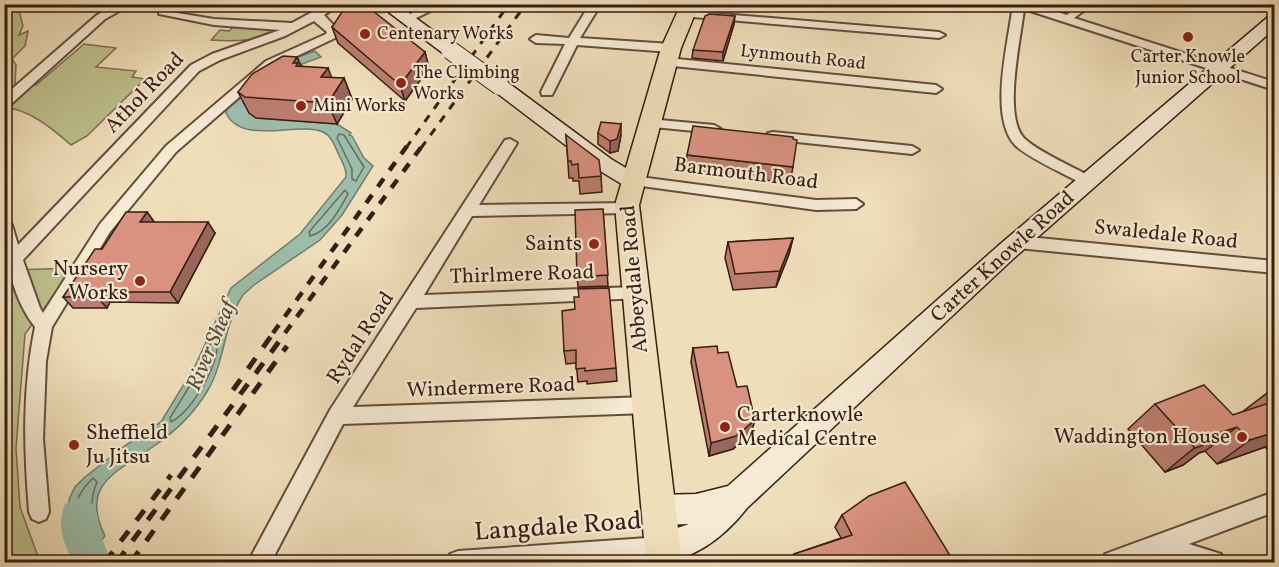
<svg xmlns="http://www.w3.org/2000/svg" width="1279" height="567" font-family="Vollkorn,serif">
	<style>
		.green { fill: #bec08c; stroke: #7a6e4f; stroke-width: 1.5 }
		.water { fill: #9bbdaa; stroke: #737d6d; stroke-width: 1.5 }
		.lines { fill: none; stroke-linecap: round; stroke-linejoin: round }
		.shore { stroke: #696d5e; stroke-width: 1.5 }
		.river { fill: #9bbdaa; fill-rule: evenodd }
		.street-casing { stroke: #654d3c; stroke-width: 4 }
		.secondary-casing { stroke: #371d12; stroke-width: 3 }
		.primary-casing { stroke: #371d12; stroke-width: 3 }
		.street { fill: #f5ead2; fill-rule: evenodd }
		.secondary { fill: #f5ead2; fill-rule: evenodd }
		.primary { fill: #efdeba; fill-rule: evenodd }
		.rail-far2 { stroke: #371d12; stroke-width: 3; stroke-dasharray: 8 8; stroke-linecap: butt }
		.rail-far1 { stroke: #371d12; stroke-width: 4.5; stroke-dasharray: 10 10; stroke-linecap: butt }
		.rail { stroke: #371d12; stroke-width: 5; stroke-dasharray: 13 13; stroke-linecap: butt }
		.secondary-bridge-casing { stroke: #371d12; stroke-width: 20; stroke-linecap: butt }
		.secondary-bridge { stroke: #f5ead2; stroke-width: 18 }
		.wall { fill: #bb7e6e; stroke: #371d12; stroke-width: 1.5 }
		.shaded-wall { fill: #98665a; stroke: #371d12; stroke-width: 1.5 }
		.building { fill: #d99280; stroke: #371d12; stroke-width: 1.5 }
		.poi-dot { fill: #8f2418; stroke: #f5ead2; stroke-width: 2 }
		.labels { text-anchor: middle; dominant-baseline: central; stroke-width: 4.5; stroke-linejoin: round; paint-order: stroke }
		.far-poi-label { font-size: 18px; fill: #371d12; stroke: #f5ead2; text-anchor: start }
		.far-street-label { font-size: 18px; fill: #371d12; stroke: #f5ead2 }
		.street-label { font-size: 21px; fill: #371d12; stroke: #f5ead2 }
		.poi-label { font-size: 21px; fill: #371d12; stroke: #f5ead2; text-anchor: end }
		.water-label { font-size: 22px; font-style: italic; fill: #554d40; stroke: #f5ead2 }
		.near-street-label { font-size: 26px; fill: #371d12; stroke: #f5ead2 }
	</style>
	<rect width="100%" height="100%" fill="#efdeba"/>
	<filter id="stains"><feTurbulence type="fractalNoise" baseFrequency=".00333" numOctaves="4"/><feColorMatrix values="0 0 0 0 .2 0 0 0 0 .09 0 0 0 0 .02 0 0 0 .5 -.17"/></filter>
	<radialGradient id="worn" r=".72"><stop offset=".6" stop-color="#630" stop-opacity="0"/><stop offset="1" stop-color="#630" stop-opacity=".3"/></radialGradient>
	<!-- green -->
	<path class="green" d="M4 5H23L18 7 23 26 19 35 28 31 25 46 12 59 16 65 15 85H36L84 44 116 48 96 67 136 71 132 77 145 79 87 136 71 145C54 130 28 108 5 108Z
		M234 26 282 29C258 41 237 42 211 40L220 30 229 31Z
		M4 246 13 270 74 268 25 334 16 448 20 507 40 562H5Z"/>
	<!-- water -->
	<path class="water" d="M315 51 321 57 302 64 300 69 249 113 256 118 337 124 351 133 349 135 352 136 364 158 373 166 342 215 320 240 254 285 243 295C224 323 225 361 208 390 195 412 176 431 154 446 118 472 79 483 105 536L84 562H75L66 541V514L70 497 75 487 85 477 126 445 161 422 195 366 231 288 300 234 346 177C347 169 342 162 339 155 335 147 332 136 323 132 297 121 242 146 226 113L227 109 286 61Z"/>
	<g class="lines">
		<!-- shore -->
		<path class="shore" d="M339 134 344 135 364 167 356 181 352 179V169L337 138Z
			M345 190 348 194C339 210 329 231 310 236L309 232Z
			M217 340C220 364 192 411 171 422L170 418 200 369 212 341Z
			M93 478 97 482C89 501 91 516 97 535L79 556C63 531 72 498 93 478Z"/>
		<!-- river -->
		<path class="river" d="M372 4H392L385 14H371L368 10Z
			M79 498 93 504 98 517 101 537 112 562H72C64 541 56 526 65 504Z"/>
		<!-- street casing -->
		<g class="street-casing">
			<path id="street" d="M117 4H132L105 19 9 106 4 107V96L97 15Z
				M327 4H341L324 15 339 31 335 38 274 67 176 152 110 232 52 327 46 361 43 439 49 512 46 519 39 522 32 519 29 512C24 449 22 390 35 327 12 298 4 256 4 220L12 225 18 245 191 65 212 54 280 30 214 25 159 14V10L214 19 292 23ZM314 21 327 32 326 34 266 61 166 146 100 224 43 313 40 308 23 260 199 71 220 60 285 36Z
				M430 4H445L410 21 406 22 400 19Z
				M590 4H601L580 38 671 44 677 48 671 52 577 45 552 95H542L541 92 565 44 536 43 530 39 536 35 569 38Z
				M1013 4H1033L1067 15 1080 4H1093L1074 18 1274 82V90L1024 9C1021 38 1002 118 1025 139 1040 153 1074 167 1093 178L1095 181 1088 186 1083 184C1065 174 1028 158 1015 145 988 116 1009 40 1013 4Z
				M685 11 939 32 945 35 939 38 681 16 679 14Z
				M667 58 936 85 942 89 936 93 663 65V59Z
				M649 119 714 125 721 129 714 133 644 126 642 123Z
				M773 132 912 146 919 150 912 154 768 139 766 136 768 133Z
				M510 139 517 143 479 205 627 203 635 208 627 213 472 216 424 295 635 287 641 288 643 293 641 298 416 308 353 407 647 397 654 399 656 405 654 411 647 413 343 424 271 562H248L330 410 505 140Z
				M632 176 816 200 856 199 863 204 856 209 816 210 627 184 625 181Z
				M1018 236 1274 261V273L1018 248 1012 246 1010 242 1012 238Z
				M1274 492V512L1189 544 1221 554 1224 562H1178L1156 556 1139 562H1102L1105 554 1113 551Z
				M662 537 670 540 673 548 670 556 662 559 609 562H447L450 554 458 551Z"/>
		</g>
		<!-- secondary casing -->
		<g class="secondary-casing">
			<path id="secondary" d="M378 4H397L459 50 456 54H444Z
				M1274 16V29L1014 258 747 508C726 535 689 567 651 559L646 548 651 537 689 524 658 525 647 520 643 510 647 500 658 495 696 494 728 486 998 246 1268 17Z
				M500 80 507 82 611 159 639 176 643 181 639 186 632 188 625 186 597 169 493 90 491 86 493 82Z"/>
		</g>
		<!-- primary casing -->
		<g class="primary-casing">
			<path id="primary" d="M681 4H699L681 48 639 205 682 562H646L615 205 661 48Z"/>
		</g>
		<!-- street -->
		<use href="#street" class="street"/>
		<!-- secondary -->
		<use href="#secondary" class="secondary"/>
		<!-- primary -->
		<use href="#primary" class="primary"/>
		<!-- rail-far2 -->
		<path class="rail-far2" d="M406 148 509 4
			M421 148 526 4"/>
		<!-- rail-far1 -->
		<path class="rail-far1" d="M273 333 407 146
			M285 333 422 146"/>
		<!-- rail -->
		<path class="rail" d="M233 390 274 332
			M105 562 171 475
			M117 562 286 332
			M131 562 287 346"/>
		<!-- secondary-bridge casing -->
		<g class="secondary-bridge-casing">
			<path id="secondary-bridge" d="M450 50 500 86"/>
		</g>
		<!-- secondary-bridge -->
		<use href="#secondary-bridge" class="secondary-bridge"/>
	</g>
	<!-- wall -->
	<path class="wall" d="M734 24 723 61 692 58 693 50Z
		M332 27 425 52 429 68 405 101 338 43Z
		M297 57 301 66 332 78H344L352 99 337 124 256 118 249 113 238 92Z
		M598 133 621 135 618 151 610 153 598 144Z
		M566 135 601 176 602 192 580 194 579 181H573V178H569Z
		M687 155 793 167 790 183 686 171Z
		M603 209 608 286 578 287 577 277Z
		M147 212 154 222 215 233 178 303 110 302 107 308H73L63 297 102 249Z
		M793 238 789 254 776 287 733 290 725 258 728 242Z
		M575 309 616 368 617 381 587 384V381L578 382 576 363 566 364 564 351Z
		M693 348 718 353 755 420 751 433 733 449 709 456 691 362Z
		M1275 387V453L1271 454 1265 447 1217 464 1205 451 1199 453 1183 465 1165 472 1128 429 1155 404 1233 415 1242 412Z
		M842 515 954 562H790L794 554 841 538 835 527Z"/>
	<!-- shaded-wall -->
	<path class="shaded-wall" d="M735 16 734 24 723 61V52Z
		M425 52 429 68 405 101 400 85Z
		M297 57 306 77 293 63Z
		M328 68 336 89 321 77Z
		M344 78 352 99 337 124 328 103Z
		M621 124V135L618 151 610 153V141Z
		M147 212 155 223 140 222Z
		M208 222 215 233 178 303 170 292Z
		M793 238 789 254 776 287 780 271Z
		M100 292 110 302 107 308 97 297Z
		M755 420 751 433 733 449 709 456 711 443Z
		M1237 427 1205 451 1199 453 1183 465 1165 472 1209 436Z
		M1275 432V440L1265 447 1217 464 1250 440Z"/>
	<!-- building -->
	<path class="building" d="M351 4H364L425 52 400 85 332 27 346 6Z
		M709 14 735 16 723 52 693 50 705 16Z
		M283 56 297 57 293 63H298L296 66 328 68 321 77 344 78 328 103 245 97 238 92 252 74Z
		M601 122 621 124 617 139 610 141 598 133Z
		M693 126 793 137V139L797 140 793 167 687 155Z
		M566 135 599 160 601 176 579 178 578 164 572 165 571 161H568Z
		M603 209 608 275 577 277 575 210Z
		M126 212H147L140 222H208L170 292H100L97 297H63L95 249H102Z
		M793 238 780 271 735 274 728 242Z
		M609 288 616 368 585 371V368L576 369V350L564 351 562 311 575 309 574 297H579L578 289Z
		M717 346 718 353 728 352 737 387 747 386 755 420 736 436 711 443 693 348Z
		M1204 385 1233 415 1275 401V432L1250 440 1237 427 1209 436 1214 441 1195 448 1155 404Z
		M905 482 954 562H792L797 561 794 554 852 535 842 515 869 496Z
		M155 556 178 562H150Z"/>
	<!-- markers -->
	<g class="poi-dot">
		<circle cx="365" cy="34" r="6"/>
		<circle cx="1188" cy="37" r="6"/>
		<circle cx="401" cy="83" r="6"/>
		<circle cx="301" cy="106" r="6"/>
		<circle cx="594" cy="244" r="6"/>
		<circle cx="140" cy="281" r="6"/>
		<circle cx="725" cy="427" r="6"/>
		<circle cx="1242" cy="437" r="6"/>
		<circle cx="74" cy="445" r="6"/>
	</g>
	<g class="labels">
		<!-- far-poi labels -->
		<g class="far-poi-label">
			<text x="377" y="34">Centenary Works</text>
			<text x="1188" y="57" text-anchor="middle">Carter Knowle<tspan x="1188" dy="21">Junior School</tspan></text>
			<text x="413" y="73">The Climbing<tspan x="413" dy="21">Works</tspan></text>
			<text x="313" y="106">Mini Works</text>
		</g>
		<!-- far-street labels -->
		<g class="far-street-label">
			<text transform="translate(803 58) rotate(6)">Lynmouth Road</text>
		</g>
		<!-- street labels -->
		<g class="street-label">
			<text transform="translate(145 93) rotate(-46)">Athol Road</text>
			<text transform="translate(746 174) rotate(7)">Barmouth Road</text>
			<text transform="translate(1166 235) rotate(6)">Swaledale Road</text>
			<text transform="translate(1003 257) rotate(-42)">Carter Knowle Road</text>
			<text transform="translate(522 275) rotate(-2)">Thirlmere Road</text>
			<text transform="translate(635 279) rotate(-95)">Abbeydale Road</text>
			<text transform="translate(361 338) rotate(-57)">Rydal Road</text>
			<text transform="translate(491 388) rotate(-2)">Windermere Road</text>
		</g>
		<!-- poi labels -->
		<g class="poi-label">
			<text x="582" y="244">Saints</text>
			<text x="128" y="269">Nursery<tspan x="128" dy="24">Works</tspan></text>
			<text x="737" y="415" text-anchor="start">Carterknowle<tspan x="737" dy="24">Medical Centre</tspan></text>
			<text x="86" y="433" text-anchor="start">Sheffield<tspan x="86" dy="24">Ju Jitsu</tspan></text>
			<text x="1230" y="437">Waddington House</text>
		</g>
		<!-- water labels -->
		<g class="water-label">
			<text transform="translate(212 346) rotate(-67)">River Sheaf</text>
		</g>
		<!-- near-street labels -->
		<g class="near-street-label">
			<text transform="translate(558 527) rotate(-4)">Langdale Road</text>
		</g>
	</g>
	<!-- margin -->
	<rect width="1279" height="567" fill="none" stroke="#efdeba" stroke-width="24"/>
	<rect x="6" y="6" width="1267" height="555" fill="none" stroke="#371d12" stroke-width="3"/>
	<rect x="12" y="12" width="1255" height="543" fill="none" stroke="#371d12" stroke-width="1.5"/>
	<rect width="100%" height="100%" filter="url(#stains)"/>
	<rect width="100%" height="100%" fill="url(#worn)"/>
</svg>
